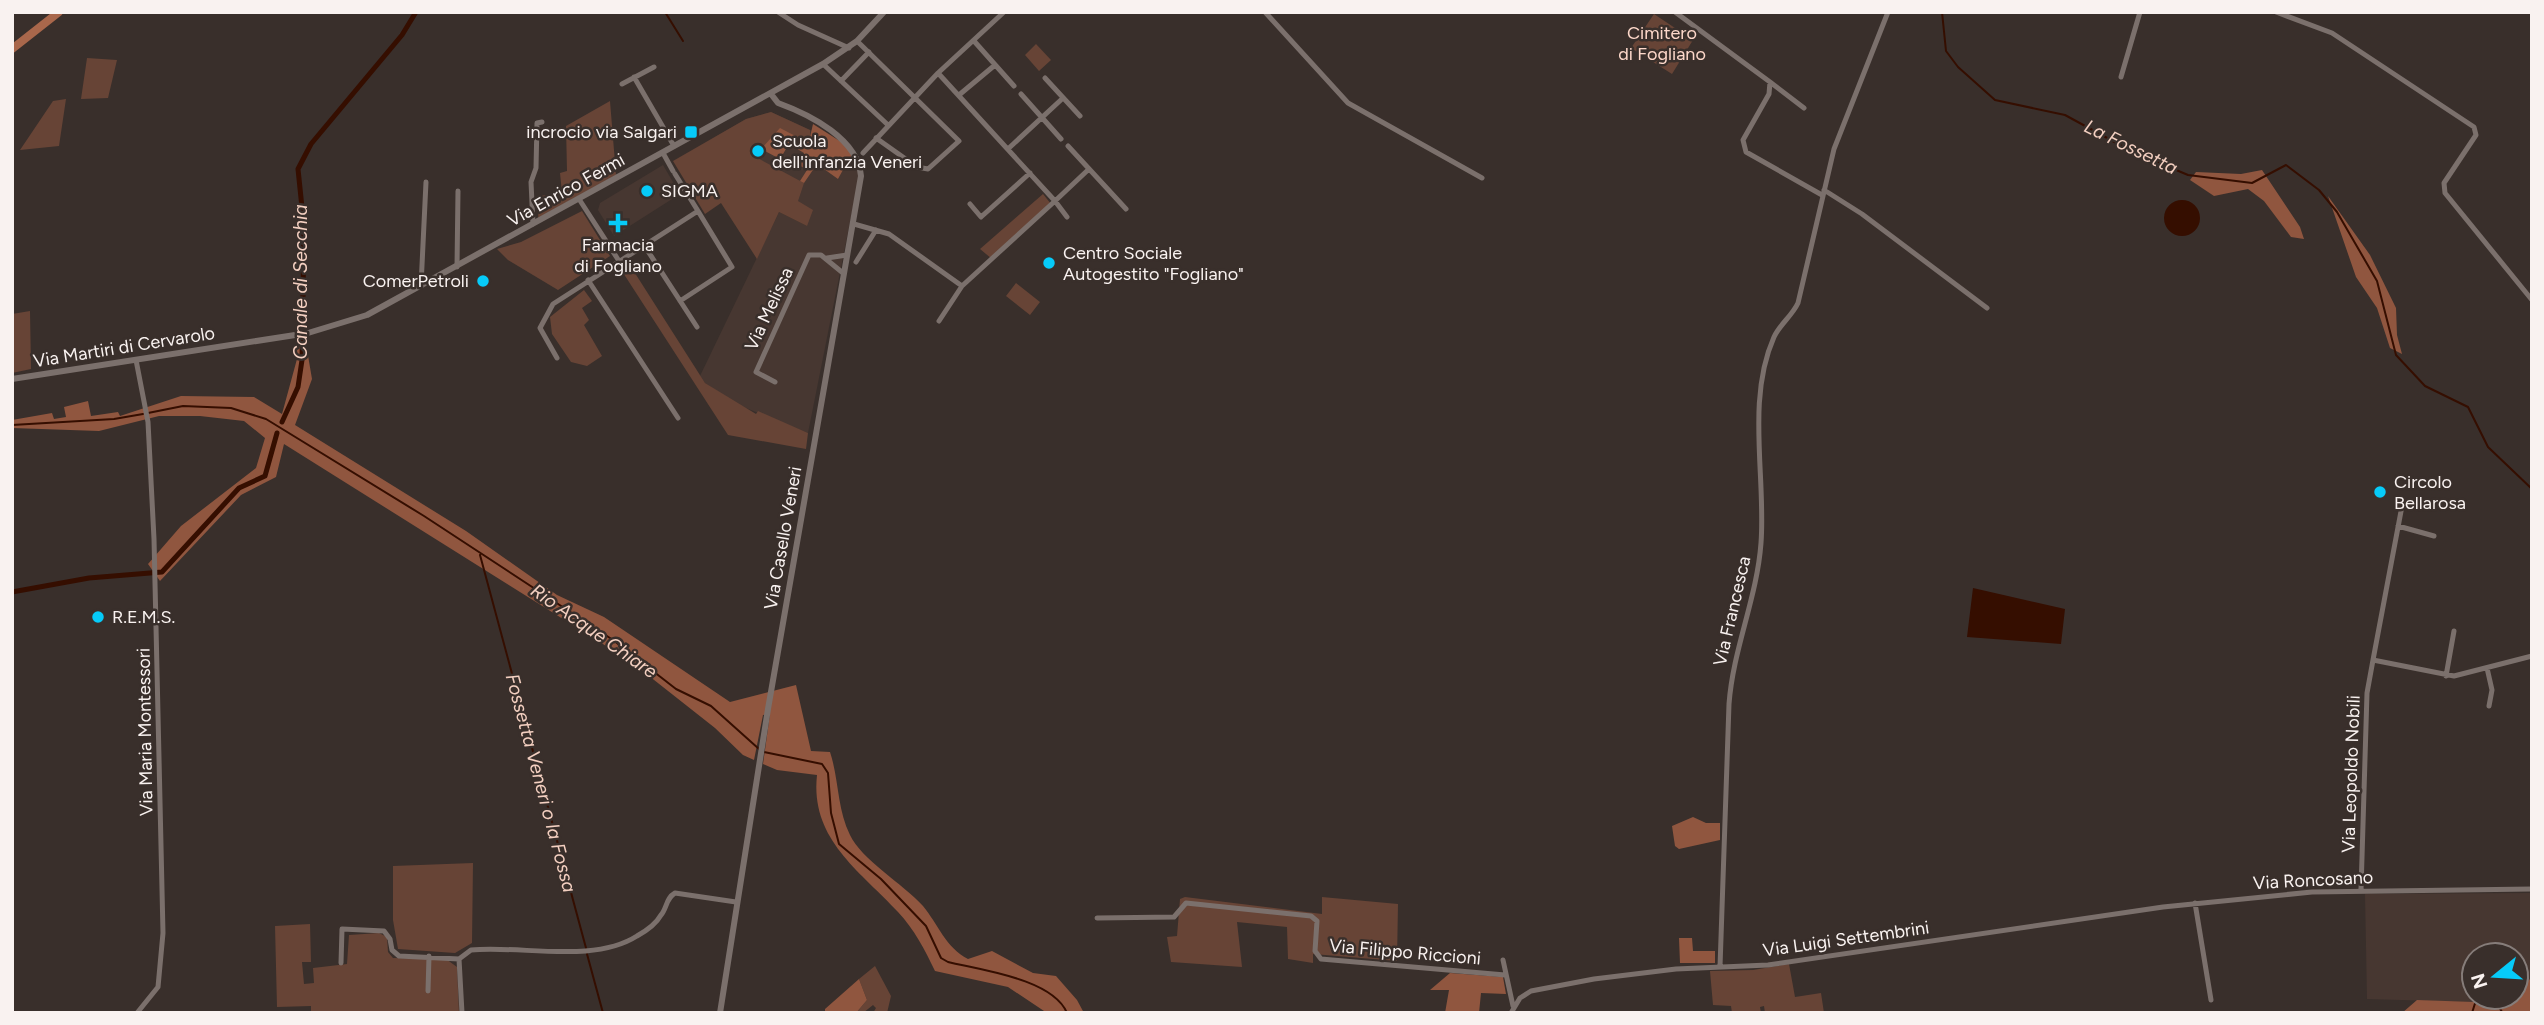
<svg xmlns="http://www.w3.org/2000/svg" width="2544" height="1025" font-family="Figtree,sans-serif">
	<style>
		.built { fill: #473731 }
		.green { fill: #674436 }
		.forest { fill: #90563f }
		.water { fill: #350e00 }
		.lines { fill: none; stroke-linecap: round; stroke-linejoin: round }
		.stream { stroke: #350e00; stroke-width: 2 }
		.canal { stroke: #350e00; stroke-width: 5 }
		.minor { stroke: #7b706c; stroke-width: 5 }
		.tertiary { stroke: #7b706c; stroke-width: 6 }
		.primary { stroke: #a9674b; stroke-width: 8 }
		.poi-dot { fill: #06cbf9; stroke: #392f2b; stroke-width: 2.5 }
		.labels { text-anchor: middle; dominant-baseline: central; stroke-width: 5; stroke-linejoin: round; paint-order: stroke }
		.park-label { font-size: 18px; fill: #fdd8ca; stroke: #392f2b }
		.poi-label { font-size: 18px; fill: #f9f2f0; stroke: #392f2b; text-anchor: start }
		.street-label { font-size: 18px; fill: #f9f2f0; stroke: #392f2b }
		.water-label { font-size: 19px; font-style: italic; fill: #f4d0c1; stroke: #392f2b }
	</style>
	<rect width="100%" height="100%" fill="#392f2b"/>
	<!-- built -->
	<path class="built" d="M771 112 832 140 838 179 844 167 850 170 855 159 859 177 808 433 736 404 705 383 700 376 779 212 807 226 798 201 715 137 746 119Z
		M663 165 680 194 614 236 598 210 600 203Z
		M2532 893 2530 979 2516 992V955H2474V997H2510L2504 1003 2367 999 2365 894Z"/>
	<!-- green -->
	<path class="green" d="M1654 14 1693 40 1672 74 1631 48Z
		M1036 44 1051 60 1039 71 1025 55Z
		M87 58 117 60 108 98 81 99Z
		M66 99 59 146 20 150 53 101Z
		M610 101 616 175 538 218 540 196 562 193 560 173 567 171 566 126Z
		M771 112 810 130V137L805 141 761 149 752 155 804 183 798 201 813 210 807 226 779 212 757 259 721 203 705 214 673 161 746 119Z
		M1043 194 1051 204 992 259 980 249Z
		M582 211 610 256 558 290 508 260 497 249 521 242Z
		M626 259 705 383 756 414 758 411 808 433 806 449 728 435 618 265Z
		M1016 283 1040 302 1030 315 1006 296Z
		M584 290 592 301 582 308 589 320 584 325 602 356 587 366 571 362 552 334 550 317Z
		M30 311 31 369 12 373V314Z
		M473 863 472 943 455 953 398 949 393 920V866Z
		M1185 897 1322 914V897L1398 904 1397 961 1313 954V963L1288 959 1287 927 1237 922 1242 967 1171 962 1167 937 1177 936 1180 899Z
		M310 924 311 962H302L304 984 314 983 313 968 347 964 349 935 379 933 387 937 388 952 393 958 446 959 457 967 459 1013H311V1006L277 1007 275 926Z
		M1789 964 1795 997 1821 993 1824 1013H1765L1764 1006 1760 1007 1761 1013H1732L1731 1006 1713 1005 1710 971 1753 970Z
		M875 966 891 996 887 1013H873L876 1008 873 1005 863 1013H856L867 1000 859 979Z"/>
	<!-- forest -->
	<path class="forest" d="M813 124 846 145 855 159 850 170 844 168 838 179 817 164 804 183 800 181 807 170 799 165 804 153 789 144 780 159 761 149 780 128 805 141 810 137Z
		M2262 170 2300 227 2304 239 2291 237 2264 201 2248 189 2214 196 2190 180 2196 172 2241 174Z
		M2328 196 2370 255 2396 308 2397 335 2402 354 2390 348 2377 308 2356 277Z
		M305 338 312 379 295 425 466 531 557 595 604 617 730 702 796 685 811 751 830 752C839 779 837 809 850 835 861 859 903 884 923 906 938 924 946 948 968 959L992 951 1033 973 1056 976 1077 1000 1084 1013H1047L1008 987 935 971C925 950 914 929 898 912 859 870 810 839 817 775L777 770 763 764 770 714 763 715 754 760 743 755 715 728 630 661 284 444 276 477 241 495 160 581 148 564 181 526 256 468 265 438 244 421 200 416H159L99 431 12 428V420L52 413 54 419 66 417 64 407 88 401 91 416 118 412 120 416 181 396 254 397 282 414 297 359V339Z
		M1693 817 1706 823H1720V840L1679 849 1675 846 1672 826Z
		M1679 938H1692L1693 951H1715V963H1680Z
		M1450 973 1503 977 1506 994 1481 993 1479 1013H1445L1449 990H1430Z
		M859 979 867 1000 856 1013H825V1009Z
		M2530 979 2532 1013H2402L2417 1000 2504 1003 2516 997V992Z"/>
	<!-- water -->
	<path class="water" d="M2164 218a18 18 0 1 1 36 0a18 18 0 1 1-36 0Z
		M1973 588 2065 609 2061 644 1967 637Z"/>
	<g class="lines">
		<!-- stream -->
		<path class="stream" d="M665 12 683 41
			M1942 12 1946 51 1958 67 1995 100 2065 115 2131 151 2188 175 2252 183 2286 165 2319 190 2337 212 2377 281 2396 355 2425 386 2468 407 2488 447 2532 489
			M148 413 183 406 231 408 266 419 424 516 613 640 676 689 711 706 759 749
			M12 425 114 419 143 414
			M480 555 586 948
			M764 752 822 764 828 773 831 813 839 844 881 879 926 926 941 958 948 962C981 970 1053 979 1067 1013
			M587 954 603 1013
			M2491 997 2503 1013
			M2472 1013 2477 997"/>
		<!-- canal -->
		<path class="canal" d="M282 422 298 387 302 360 304 227 298 169 311 144 402 35 416 12
			M12 592 89 578 162 572 239 488 265 476 277 433"/>
		<!-- minor -->
		<path class="minor" d="M778 12 798 25 849 48
			M1265 12 1348 103 1482 178
			M1675 12 1770 82 1769 94 1743 140 1746 152 1822 195
			M2276 12 2332 33 2474 127 2476 135 2444 183 2445 193 2532 300
			M857 41 959 141 928 169 917 167 876 138
			M974 41 1014 86
			M823 64 888 125
			M938 73 1055 201 1089 169
			M634 77 674 146
			M2121 77 2140 12
			M1045 78 1080 116
			M841 81 869 52
			M1770 82 1804 108
			M622 84 654 67
			M1021 94 1061 139
			M959 95 995 65
			M1068 146 1126 209
			M1009 148 1063 98
			M663 153 673 171
			M863 153 938 73 1004 12
			M675 174 698 211
			M1824 190 1862 214 1987 308
			M579 199 619 261
			M970 204 981 217 1030 173
			M533 224 531 182 536 168 537 123 542 122
			M854 224 889 234 962 286 1055 201 1067 217
			M644 245 697 327
			M827 258 847 255
			M856 262 876 230
			M457 267 458 191
			M588 280 678 418
			M421 286 426 182
			M939 321 962 286
			M557 358 540 328 553 304 698 211 732 267 680 301
			M136 360 148 422 154 539 163 933 158 987 137 1013
			M775 382 756 372 809 255H821L843 273
			M2398 526 2434 536
			M2373 660 2402 506
			M2487 668 2492 690 2489 706
			M2446 676 2454 631
			M2361 890 2367 693 2373 660 2454 676 2532 656
			M2195 903 2211 1000
			M1097 918 1174 917 1186 903 1311 916 1317 921 1315 951 1321 959 1505 975
			M1503 960 1513 1006
			M341 963 342 929 384 931 390 939 392 950 399 956 459 959
			M1720 967 1729 704C1733 649 1757 598 1761 543 1766 477 1746 400 1774 337 1780 324 1792 316 1798 303L1834 149 1888 12
			M428 991 429 956
			M462 1013 459 959 471 950C521 945 593 964 637 936 646 931 656 924 661 915 667 908 666 898 675 893L736 902
			M1511 1013 1520 998 1531 991 1594 979 1676 969 1768 965 2163 907 2312 892 2532 889"/>
		<!-- tertiary -->
		<path class="tertiary" d="M12 379 308 333 367 315 823 64 857 41 884 12
			M720 1013 768 709 861 176C858 139 811 115 778 103L771 94"/>
		<!-- primary -->
		<path class="primary" d="M12 49 59 12"/>
	</g>
	<!-- markers -->
	<g class="poi-dot">
		<rect x="684" y="125" width="14" height="14" rx="3.5"/>
		<circle cx="758" cy="151" r="7"/>
		<circle cx="647" cy="191" r="7"/>
		<path d="M614.5 212.5h7v7h7v7h-7v7h-7v-7h-7v-7h7z"/>
		<circle cx="1049" cy="263" r="7"/>
		<circle cx="483" cy="281" r="7"/>
		<circle cx="2380" cy="492" r="7"/>
		<circle cx="98" cy="617" r="7"/>
	</g>
	<g class="labels">
		<!-- park labels -->
		<g class="park-label">
			<text x="1662" y="33">Cimitero<tspan x="1662" dy="21">di Fogliano</tspan></text>
		</g>
		<!-- poi labels -->
		<g class="poi-label">
			<text x="677" y="132" text-anchor="end">incrocio via Salgari</text>
			<text x="772" y="141">Scuola<tspan x="772" dy="21">dell'infanzia Veneri</tspan></text>
			<text x="661" y="191">SIGMA</text>
			<text x="618" y="245" text-anchor="middle">Farmacia<tspan x="618" dy="21">di Fogliano</tspan></text>
			<text x="1063" y="253">Centro Sociale<tspan x="1063" dy="21">Autogestito "Fogliano"</tspan></text>
			<text x="469" y="281" text-anchor="end">ComerPetroli</text>
			<text x="2394" y="482">Circolo<tspan x="2394" dy="21">Bellarosa</tspan></text>
			<text x="112" y="617">R.E.M.S.</text>
		</g>
		<!-- street labels -->
		<g class="street-label">
			<text transform="translate(566 190) rotate(-29)">Via Enrico Fermi</text>
			<text transform="translate(769 309) rotate(-65)">Via Melissa</text>
			<text transform="translate(124 347) rotate(-9)">Via Martiri di Cervarolo</text>
			<text transform="translate(783 538) rotate(-80)">Via Casello Veneri</text>
			<text transform="translate(1732 611) rotate(-77)">Via Francesca</text>
			<text transform="translate(145 732) rotate(-91)">Via Maria Montessori</text>
			<text transform="translate(2351 774) rotate(-88)">Via Leopoldo Nobili</text>
			<text transform="translate(2313 880) rotate(-3)">Via Roncosano</text>
			<text transform="translate(1846 939) rotate(-8)">Via Luigi Settembrini</text>
			<text transform="translate(1405 952) rotate(5)">Via Filippo Riccioni</text>
		</g>
		<!-- water labels -->
		<g class="water-label">
			<text transform="translate(2131 147) rotate(26)">La Fossetta</text>
			<text transform="translate(300 282) rotate(-90)">Canale di Secchia</text>
			<text transform="translate(594 631) rotate(35)">Rio Acque Chiare</text>
			<text transform="translate(541 783) rotate(75)">Fossetta Veneri o la Fossa</text>
		</g>
	</g>
	<!-- border -->
	<rect width="2544" height="1025" fill="none" stroke="#f9f2f0" stroke-width="28"/>
	<!-- north arrow -->
	<g transform="translate(2495 976) rotate(252)"><circle r="33" fill="#392f2b" stroke="#867d7a" stroke-width="2"/>
	<path d="M0-5L12 26L0 18L-12 26Z" fill="#06cbf9"/>
	<text y="-10" font-size="19" font-weight="bold" text-anchor="middle" fill="#f9f2f0">N</text>
	</g>
</svg>
